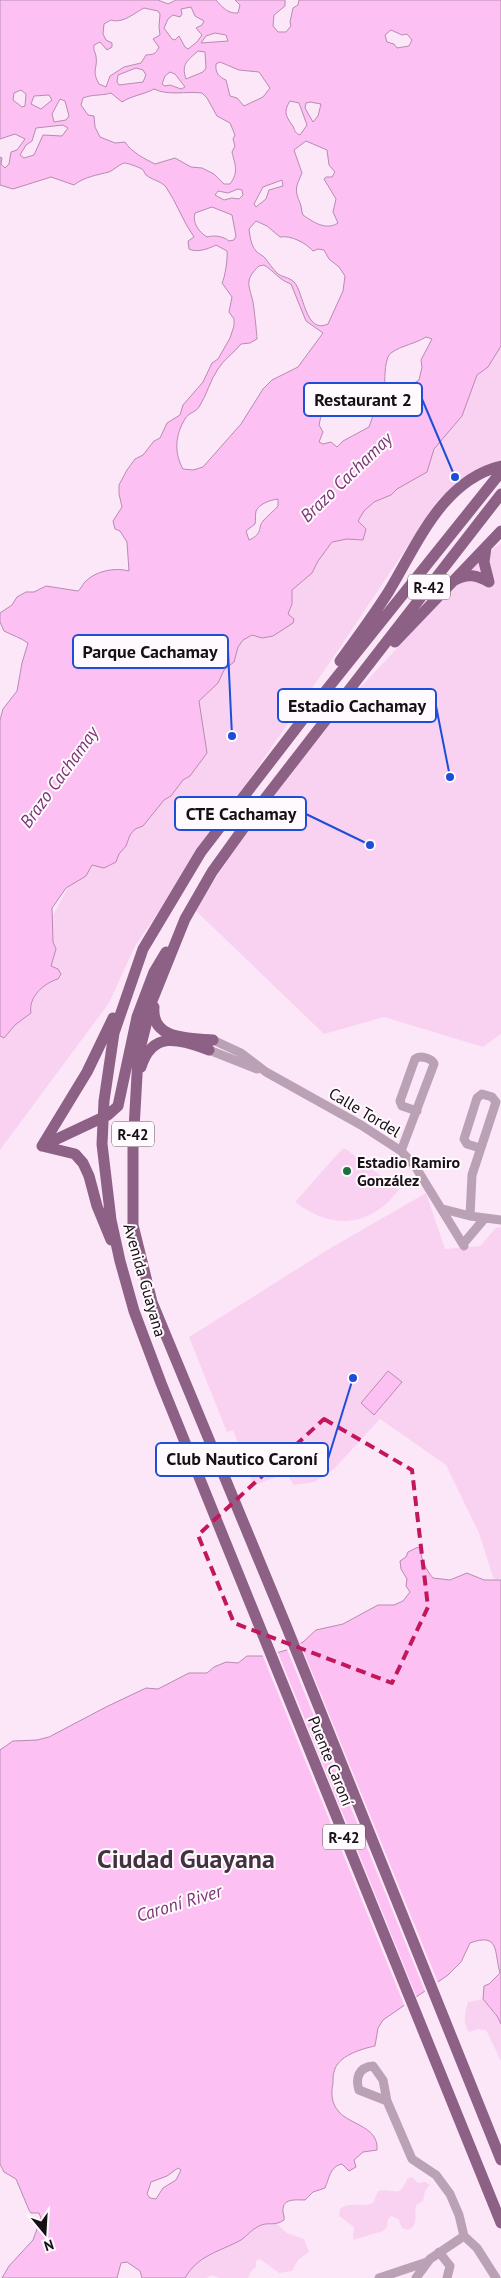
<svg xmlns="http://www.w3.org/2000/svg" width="501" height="2278" font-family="'PT Sans',sans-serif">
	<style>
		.green { fill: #f9d2f2 }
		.water { fill: #fcc0f3; stroke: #b78bb1; fill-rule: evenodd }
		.pier { fill: #fce7f8 }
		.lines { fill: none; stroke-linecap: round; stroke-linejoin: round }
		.minor { stroke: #bba1b6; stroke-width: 9 }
		.major { stroke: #8d6086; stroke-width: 11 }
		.marked { fill: none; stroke: #c2185b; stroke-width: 4; stroke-dasharray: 10 6; stroke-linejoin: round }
		.poi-dot { fill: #1f7040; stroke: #fffafe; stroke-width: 2 }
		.labels { text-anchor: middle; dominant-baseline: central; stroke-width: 4; stroke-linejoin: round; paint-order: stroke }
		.shield { fill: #fffafe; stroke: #5d565c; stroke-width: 1 }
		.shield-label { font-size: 15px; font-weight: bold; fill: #171016 }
		.street-label { font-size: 16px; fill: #171016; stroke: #fffafe }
		.poi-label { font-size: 16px; font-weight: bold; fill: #171016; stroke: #fffafe; text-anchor: start }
		.water-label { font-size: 18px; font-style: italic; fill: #7a3673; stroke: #fffafe }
		.town-label { font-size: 26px; font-weight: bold; fill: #433341; stroke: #fffafe }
		.leader { fill: none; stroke: #1d4ed8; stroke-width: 2 }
		.callout-dot { fill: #1d4ed8; stroke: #fffafe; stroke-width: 2 }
		.callout { fill: #fffafe; stroke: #1d4ed8; stroke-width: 2 }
		.callout-label { font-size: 18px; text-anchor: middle; font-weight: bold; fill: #171016 }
	</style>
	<rect width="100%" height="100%" fill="#fce7f8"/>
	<!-- green -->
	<path class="green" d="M501 282V459L439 499 341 646 135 946 109 1003 0 1150V1015L82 861 195 698Z
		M501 543V1034L483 1047 384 1017 324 1034 194 909 282 782 356 692 482 558Z
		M342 1149H346L399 1190C369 1228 332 1230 295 1202Z
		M426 1193 445 1249 480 1246 496 1228 501 1227V1578L497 1580 493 1577 479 1533 446 1465 380 1419 333 1470 314 1482 294 1485 286 1473 253 1486 233 1430 227 1432 189 1337 329 1249Z
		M483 1999 497 2016 501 2024V2061L486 2030 478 2029 469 2032C462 2022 465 2013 468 2002Z
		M412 2177 418 2183 425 2182 430 2185 425 2191 423 2201 416 2205C414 2214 418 2220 412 2228L407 2230 402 2228 398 2219 391 2216 388 2219 387 2227 383 2231 353 2240 354 2227 339 2216 340 2209C350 2201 362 2208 373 2203L378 2191C394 2187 399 2200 407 2179Z
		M261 2224H277L287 2233 304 2239 309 2252 298 2260 292 2271 279 2273 260 2259 256 2261V2267L252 2270 248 2278H220L211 2275 207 2278H185C199 2253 221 2253 242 2239 249 2234 254 2228 261 2224Z"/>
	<!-- water -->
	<path class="water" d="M0 0H158L168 4 176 0H216C222 7 228 14 238 13L240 5 235 0H285V6L274 15 273 26 278 32H286L291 26 290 22 293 8 298 5 299 0H501V346L488 367 477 375 462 416 434 449 427 472 397 489 391 495 374 502 364 511 358 521 366 529 363 540 347 539 332 542 318 561 312 573 292 590V604L288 614 294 619 293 623 273 636 262 638 252 635 243 640 238 647 234 662 224 670 218 683 199 701 207 753 190 776 183 780 171 796 164 800 143 826 135 829 130 835 126 846 119 854 116 862 104 868 92 865 86 876 66 888 52 908 53 942 56 949 51 966 58 969 61 974 58 979C44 983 28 997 31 1013L15 1025 4 1038 0 1036V720L3 709 17 691 22 663 28 643C21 638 12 635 4 631L0 622V613L12 605 17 597 26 592H34L46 586 78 591C81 589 82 585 85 582 95 571 115 567 129 571L127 542 120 531 115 529 113 521 122 507 119 494V485L127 470 135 459 143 455 154 441 160 438 167 423 180 415 183 405 203 382 212 363 218 359 230 338 234 326V319L229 312 232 297 222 283C225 278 228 257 227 251L216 245C208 249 197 253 189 249L188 241 194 237C183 222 177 203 166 187 161 181 152 180 146 175 144 173 144 170 142 169 138 167 128 163 124 163 118 165 114 170 109 172 97 175 84 177 74 185L51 177 13 189 0 185V157L2 158 1 164 5 168 9 164 11 152 17 150 25 139 15 134 0 139ZM191 7 195 16 204 21 202 25 196 28 202 35 197 42 188 49 185 47 179 36 175 40 172 39 164 28 168 19 173 15 180 17 182 14 181 9ZM144 8 158 11 160 14 159 27 160 35 153 39 159 47C155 55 154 54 146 55L141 63 124 67 110 76 106 87 99 84C91 70 98 69 96 56 95 51 93 50 94 45L100 42 107 50 112 47V43L106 40 103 34 104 24 111 20C123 24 134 13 144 8ZM391 30 402 35 407 34 412 40 409 46 397 48 394 44 387 42 385 35ZM215 33 226 35 228 41 201 43 206 36ZM198 51 205 52 206 68 203 72 186 79C181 64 187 61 198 51ZM220 62 239 70 259 72 270 88 263 97 244 106 237 98 230 96 226 80C219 77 215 73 216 64ZM136 68 143 70 146 75 143 82 119 85 117 82 118 75ZM170 72 175 74 185 87 181 89 170 85 165 86 162 84 165 76ZM154 89C168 96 186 91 202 93L207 98 217 116 230 123 235 135 233 139 235 146 232 152C235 165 239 172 230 184H224L214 174 202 168 191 167 175 158 155 164C145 159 131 152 125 142L115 143 100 137 95 127 94 116 88 115 81 105 83 98C93 94 101 96 111 93L122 102C133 95 143 95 154 89ZM21 90 26 94 25 106 22 107 13 100 14 93ZM49 95 52 100 41 109 31 104 34 96ZM60 99 65 101 69 116 66 120 54 122 52 114ZM290 101 299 103 307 125 300 135C293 132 296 130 292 125 286 116 283 112 290 101ZM310 102 321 104 318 116 313 122 305 108 306 103ZM63 125 68 128 62 136 43 135 34 155 24 158 20 155 26 145 32 141 36 128ZM306 141 327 150 329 165 335 172 332 177H326L324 179 336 199 333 212 338 223C326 231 313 222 303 215 301 211 302 207 300 203 294 189 296 187 302 173L294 150ZM282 180 283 186 269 190 266 199 256 207 254 204 263 187ZM238 189 242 190 243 195 239 199 232 198 224 200 215 195 218 191 228 193ZM212 207 232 215 236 236 234 240 229 241C223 236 214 235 207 237 199 232 192 223 195 213ZM256 221 267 226 280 237C291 235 306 243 313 251L318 249 324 250 329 259 339 267 345 276 343 291 328 324C305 335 304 292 294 282 289 277 281 277 277 273 272 268 269 263 265 258 263 255 258 254 256 251 251 245 250 237 249 229ZM264 265C274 271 279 280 291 284L306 321 323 333 298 367 272 380 263 389 241 424 203 467 193 470 183 469C174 453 175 435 185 419 188 413 196 412 199 407 207 395 210 380 218 369 224 359 234 353 241 344L250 343 257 339C257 335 254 307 253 302 249 285 244 280 259 266ZM426 337 432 339 421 360 422 367 419 380 408 387 394 401V407L389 413C384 403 382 359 391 353 402 345 415 344 426 337ZM352 402 362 403 365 406 375 404 376 407 369 427 343 441 337 447 331 442 323 444 319 442 323 432 319 425 321 416 338 404 345 405ZM278 499V506C274 511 267 516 263 521 257 528 264 533 249 540L246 531 255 524C256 520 255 515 256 511 259 504 270 500 278 499Z
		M388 1371 402 1382 374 1415 361 1403Z
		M418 1547 421 1551C421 1560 427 1571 433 1578L450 1580 467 1573 484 1580H501V2024L497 2016 483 1999 484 1986 489 1984 500 1973C494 1952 500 1932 470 1943L461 1962 448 1975 383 2020 378 2028 375 2046C361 2049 337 2056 334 2072 333 2075 333 2079 333 2083 331 2093 331 2103 339 2112 351 2125 379 2127 377 2150L363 2152 354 2160 356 2167 349 2171 342 2164C330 2166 329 2179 325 2188L313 2192 305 2200C298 2200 284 2198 283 2208 282 2212 285 2216 284 2220 274 2227 269 2221 259 2226 252 2229 247 2236 241 2240 219 2252 198 2255 185 2278H142L140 2271 127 2262 121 2263 117 2278H2L9 2266 33 2240 41 2218 39 2213H31L29 2210 16 2179 4 2172 0 2164V1750L13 1741 37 1740 49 1737 106 1707 146 1688 158 1689 189 1673H207L214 1667 226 1662 238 1663 247 1656H266L290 1649 303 1642 316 1630 343 1624 378 1605H394L403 1601 410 1592 406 1586 407 1579 401 1569 400 1561 406 1557 408 1552ZM178 2168 181 2170 176 2180 163 2188 156 2199 150 2198 147 2194 151 2182 167 2176Z"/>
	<!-- pier -->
	<path class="pier" d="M299 1640 439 1985 426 1994 286 1647Z
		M277 1650 417 1998 405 2007 262 1654Z"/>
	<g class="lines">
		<!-- minor -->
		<path class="minor" d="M213 1040 241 1053 266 1072 361 1125 401 1151 415 1166 464 1246
			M209 1050 257 1069
			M401 1151 434 1064C432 1058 420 1055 415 1059L400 1101 402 1106 417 1111
			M443 1209 470 1216 501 1220
			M470 1216 472 1175 496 1102 492 1097 482 1094 477 1098 464 1139 467 1144 480 1148
			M463 1244 485 1218
			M373 2066 383 2080 387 2101 359 2090C355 2078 359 2067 373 2066Z
			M387 2101 412 2159 436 2175 450 2194 459 2215 464 2236
			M464 2236 477 2248 496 2278
			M439 2252 450 2266 447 2278
			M379 2278 427 2262
			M416 2278 430 2259 464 2236"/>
		<!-- major -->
		<path class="major" d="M501 472 304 718 201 852 143 949 114 1033 104 1101 102 1144 111 1220 120 1261 134 1311 161 1383 501 2223
			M501 494 263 801 212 872 185 919 152 1001 138 1057 133 1147V1225L152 1302 285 1623 501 2160
			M486 547 484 562 489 582
			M455 580C467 573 477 575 489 582
			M395 642 501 531
			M340 661C357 638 374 615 389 591 417 545 442 480 501 466
			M154 1007C151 1040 188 1038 213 1040
			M141 1067C153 1029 180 1040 209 1050
			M42 1146 108 1115 118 1106 137 1017 154 972 166 952
			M42 1146 87 1072 113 1018
			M42 1146 75 1154 83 1163 89 1176 97 1206 111 1240"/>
	</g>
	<!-- marked area -->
	<path class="marked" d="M324 1419 412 1470 428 1607 392 1683 234 1623 198 1535Z"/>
	<!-- markers -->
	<circle class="poi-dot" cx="347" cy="1171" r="5"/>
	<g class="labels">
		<!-- shield labels -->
		<g class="shield">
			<rect x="408" y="574.5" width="42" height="25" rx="4"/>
			<rect x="112" y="1121.5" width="42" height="25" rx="4"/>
			<rect x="323" y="1824.5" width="42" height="25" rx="4"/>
		</g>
		<g class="shield-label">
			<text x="429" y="587">R-42</text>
			<text x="133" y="1134">R-42</text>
			<text x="344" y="1837">R-42</text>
		</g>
		<!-- street labels -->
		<g class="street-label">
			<text transform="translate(365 1112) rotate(31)">Calle Tordel</text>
			<text transform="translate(145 1280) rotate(74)">Avenida Guayana</text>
			<text transform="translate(331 1761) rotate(68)">Puente Caroní</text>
		</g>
		<!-- poi labels -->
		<g class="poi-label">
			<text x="357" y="1162">Estadio Ramiro<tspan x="357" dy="18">González</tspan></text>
		</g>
		<!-- water labels -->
		<g class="water-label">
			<text transform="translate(346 477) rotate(-44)">Brazo Cachamay</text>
			<text transform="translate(59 777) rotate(-54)">Brazo Cachamay</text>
			<text transform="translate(179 1903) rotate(-17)">Caroní River</text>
		</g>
		<!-- town labels -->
		<g class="town-label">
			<text x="186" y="1858">Ciudad Guayana</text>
		</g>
	</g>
	<!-- callouts -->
	<path class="leader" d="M455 477L422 399M232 736L228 651M450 777L436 706M370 845L306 814M353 1378L328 1459"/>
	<g class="callout-dot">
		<circle cx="455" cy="477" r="5"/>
		<circle cx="232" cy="736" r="5"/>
		<circle cx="450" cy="777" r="5"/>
		<circle cx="370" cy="845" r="5"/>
		<circle cx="353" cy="1378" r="5"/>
	</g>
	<g class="callout">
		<rect x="304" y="383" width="118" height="33" rx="5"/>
		<rect x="73" y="635" width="155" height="33" rx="5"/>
		<rect x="278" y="689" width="158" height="33" rx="5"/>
		<rect x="175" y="797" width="131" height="33" rx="5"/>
		<rect x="156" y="1443" width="172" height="33" rx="5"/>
	</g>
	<g class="callout-label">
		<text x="363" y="406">Restaurant 2</text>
		<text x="150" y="658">Parque Cachamay</text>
		<text x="357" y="712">Estadio Cachamay</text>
		<text x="241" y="820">CTE Cachamay</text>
		<text x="242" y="1465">Club Nautico Caroní</text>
	</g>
	<!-- north arrow -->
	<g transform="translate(45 2233) rotate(162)" stroke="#fffafe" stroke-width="4" paint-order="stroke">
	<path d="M0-4L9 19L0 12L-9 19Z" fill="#171016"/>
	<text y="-8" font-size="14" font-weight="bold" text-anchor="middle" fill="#171016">N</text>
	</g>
</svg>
